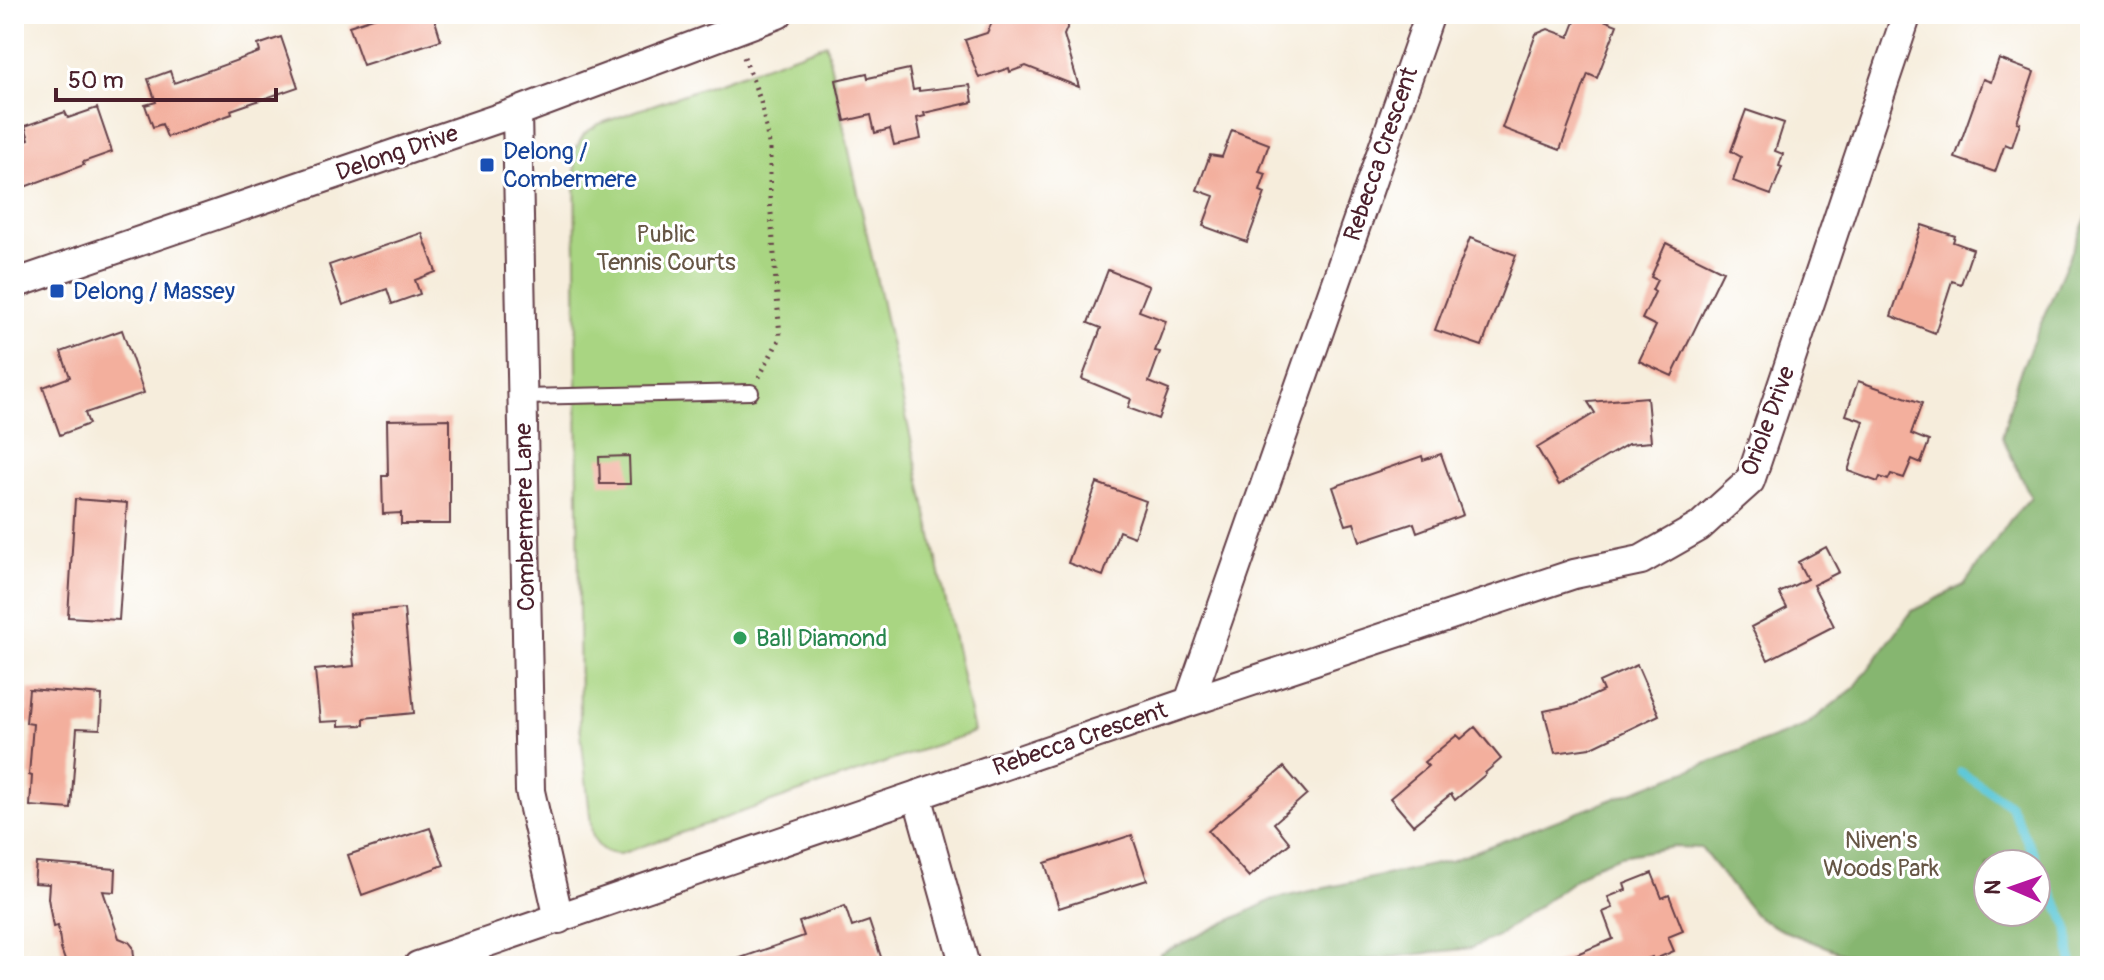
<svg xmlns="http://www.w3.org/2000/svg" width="2104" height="980" font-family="Pangolin,sans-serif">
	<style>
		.green { fill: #a9d582; stroke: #7a7a56; stroke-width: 2 }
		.forest { fill: #86b670; stroke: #686a4e; stroke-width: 2; fill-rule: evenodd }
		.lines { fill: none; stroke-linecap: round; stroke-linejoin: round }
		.stream { stroke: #5dc8d8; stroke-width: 9 }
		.building { fill: #f3af9d }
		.lane-casing { stroke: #643e46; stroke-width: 18 }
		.street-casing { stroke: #643e46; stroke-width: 32 }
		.path { stroke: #643e46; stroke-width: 5; stroke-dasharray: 2 6; stroke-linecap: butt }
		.lane { stroke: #fff; stroke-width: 14 }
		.street { stroke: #fff; stroke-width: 28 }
		.transit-dot { fill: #1a4fb4; stroke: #fff; stroke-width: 3 }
		.leisure-dot { fill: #2e9e5b; stroke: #fff; stroke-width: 3 }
		.labels { text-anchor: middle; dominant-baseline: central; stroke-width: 6; stroke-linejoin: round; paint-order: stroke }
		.transit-label { font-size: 24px; fill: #164399; stroke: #fff; text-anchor: start }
		.street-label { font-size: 24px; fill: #4a1f2b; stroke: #fff }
		.park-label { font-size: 24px; fill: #665645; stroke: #fff }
		.leisure-label { font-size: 24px; fill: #27864d; stroke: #fff; text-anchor: start }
	</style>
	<rect width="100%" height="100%" fill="#fff"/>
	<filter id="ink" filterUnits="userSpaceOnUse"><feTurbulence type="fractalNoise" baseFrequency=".0125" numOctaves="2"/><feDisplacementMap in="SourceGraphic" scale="16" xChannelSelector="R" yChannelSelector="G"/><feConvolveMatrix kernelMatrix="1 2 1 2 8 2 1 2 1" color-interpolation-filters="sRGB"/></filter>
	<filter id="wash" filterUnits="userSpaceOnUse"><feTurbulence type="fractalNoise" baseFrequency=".006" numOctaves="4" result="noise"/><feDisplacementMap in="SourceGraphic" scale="32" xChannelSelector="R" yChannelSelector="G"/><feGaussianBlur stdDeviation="1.8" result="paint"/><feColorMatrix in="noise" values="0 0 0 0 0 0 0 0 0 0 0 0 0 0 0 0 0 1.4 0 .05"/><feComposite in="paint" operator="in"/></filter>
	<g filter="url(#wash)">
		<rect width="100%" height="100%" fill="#f6eddc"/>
		<!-- green -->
		<path class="green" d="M826 44 974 732 620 854C605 854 597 848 592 834L580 724 575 150 584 134 599 124Z"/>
		<!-- forest -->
		<path class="forest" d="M2090 209V966H1888L1847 955 1779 929 1754 914 1701 848 1674 847 1620 856 1592 867 1498 936 1471 948 1359 961 1352 966H1158L1160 954 1274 899 1450 861 1805 726 1854 688 1912 611 1964 585 2011 519 2031 497 2002 437 2017 379ZM1988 864H2036V912H1988Z"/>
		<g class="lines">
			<!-- stream -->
			<path class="stream" d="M1961 772 2010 805 2068 927 2072 966"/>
		</g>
		<g id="blocks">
			<!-- building -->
			<path class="building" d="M385 14H433L441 40 363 65 349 26Z
				M1003 14H1073L1064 35 1079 87 1026 66 1010 72 1009 68 979 78 965 40 987 33 994 18Z
				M1578 14H1588L1617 25 1597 78 1588 74 1560 150 1502 128 1536 34 1548 29 1569 37Z
				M281 37 298 87 231 110 232 114 167 137 162 124 153 127 145 105 156 102 148 79 170 71 174 83 260 52 258 45Z
				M1999 59 2034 72 2017 122 2020 123 2012 147 2005 144 1995 172 1955 158 1983 79 1991 82Z
				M909 69 913 90 919 89V91L970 85 973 102 924 113 925 116 917 118 921 139 894 145 890 129 875 133 871 115 845 121 836 80 867 73 868 78Z
				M97 108 112 152 83 162 84 165 19 189 14 174V144L29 139 25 126 65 112 68 118Z
				M1746 110 1784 123 1775 151 1783 154 1779 166 1782 167 1771 195 1733 181 1741 157 1731 151Z
				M1232 130 1269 144 1259 172 1266 174 1260 191 1265 193 1247 242 1203 226 1214 196 1197 190 1210 155 1222 157Z
				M1922 225 1955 236 1953 242 1973 249 1961 284 1952 281 1935 333 1891 316Z
				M422 233 436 272 415 280 420 294 392 304 387 289 343 305 329 265Z
				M1470 238 1516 255 1482 346 1435 330Z
				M1666 243 1723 271 1672 376 1639 361 1656 326 1642 319 1655 292 1652 290 1657 280 1651 277Z
				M1108 270 1149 286 1139 311 1166 321 1155 351 1160 352 1149 382 1169 390 1158 419 1128 408 1131 399 1082 379 1101 328 1088 323Z
				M122 330 144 393 85 413 89 424 60 435 43 387 70 377 61 352Z
				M1858 381 1922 403 1911 434 1929 441 1921 463 1912 459 1904 478 1891 474 1888 480 1880 477 1878 482 1848 471 1864 421 1846 415Z
				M1647 397 1651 442 1628 444 1559 485 1537 448 1595 413 1588 402Z
				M450 419V524H401V513L383 514 382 476H388L387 420Z
				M1441 454 1463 515 1417 532 1414 523 1360 541 1354 523 1346 525 1333 487 1422 456 1423 460Z
				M629 456 630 484H600L599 457Z
				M1097 483 1146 501 1134 537 1119 531 1103 576 1068 563Z
				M75 499 127 503 119 620 68 617Z
				M1826 547 1839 572 1813 585 1834 626 1768 660 1751 627 1787 608 1779 593 1807 579 1798 562Z
				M404 609 414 713 364 718V725L339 726V721L320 722 315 670 354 666 349 614Z
				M1637 665 1659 715 1590 748 1555 753 1544 711 1573 705 1603 691 1599 682Z
				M29 689 102 695 100 729 77 728 71 809 30 806 32 776 29 775 33 724 26 723Z
				M1475 727 1501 759 1485 773 1486 774 1455 800 1451 794 1413 825 1390 798 1428 766 1424 762 1457 735 1461 739Z
				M1284 767 1307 794 1274 823 1290 843 1249 877 1208 831Z
				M430 828 444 865 362 895 348 855Z
				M1132 835 1147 880 1059 908 1045 863Z
				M36 863 116 869 115 892 103 891 119 938 129 942 133 947 135 966H67L61 949 58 926 53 927 48 898 49 884 34 883Z
				M1652 873 1662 898 1669 895 1683 931 1668 937 1674 951 1653 960 1652 957 1629 966H1548L1613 939 1603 912 1613 908 1608 897 1626 890 1624 884Z
				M845 906 852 927 869 921 884 966H730L729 962 804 936 799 922Z"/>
		</g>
	</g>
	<g filter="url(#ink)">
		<use href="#blocks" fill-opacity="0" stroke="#643e46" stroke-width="2"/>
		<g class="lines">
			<!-- lane casing -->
			<g class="lane-casing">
				<path id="lane" d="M523 397 751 392"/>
			</g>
			<!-- street casing -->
			<g class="street-casing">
				<path id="street" d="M517 112 530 791 559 919
					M14 284 517 112 778 14
					M1189 702 1430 14
					M917 795 965 966
					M418 966 1189 702 1574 574 1641 560 1699 527 1750 481 1907 14"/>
			</g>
			<!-- path -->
			<path class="path" d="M744 57 761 102 770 149V199L780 338 759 377"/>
			<!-- lane -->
			<use href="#lane" class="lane"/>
			<!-- street -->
			<use href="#street" class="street"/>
		</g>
	</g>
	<!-- markers -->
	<g class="transit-dot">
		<rect x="479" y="157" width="16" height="16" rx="4"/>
		<rect x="49" y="283" width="16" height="16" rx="4"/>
	</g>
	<circle class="leisure-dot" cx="740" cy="638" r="8"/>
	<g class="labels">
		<!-- transit labels -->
		<g class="transit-label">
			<text x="503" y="151">Delong /<tspan x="503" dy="28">Combermere</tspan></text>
			<text x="73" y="291">Delong / Massey</text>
		</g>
		<!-- street labels -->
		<g class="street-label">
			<text transform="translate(397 153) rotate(-19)">Delong Drive</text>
			<text transform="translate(1381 154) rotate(-71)">Rebecca Crescent</text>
			<text transform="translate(1768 421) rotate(-70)">Oriole Drive</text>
			<text transform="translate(525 517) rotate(-91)">Combermere Lane</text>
			<text transform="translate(1080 739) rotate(-19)">Rebecca Crescent</text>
		</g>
		<!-- park labels -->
		<g class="park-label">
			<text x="666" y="234">Public<tspan x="666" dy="28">Tennis Courts</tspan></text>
			<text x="1881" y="840">Niven's<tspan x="1881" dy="28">Woods Park</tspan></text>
		</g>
		<!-- leisure labels -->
		<g class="leisure-label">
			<text x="756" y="638">Ball Diamond</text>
		</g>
	</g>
	<!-- margin -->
	<rect width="2104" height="980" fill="none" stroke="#fff" stroke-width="48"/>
	<!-- north arrow -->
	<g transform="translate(2012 888) rotate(272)"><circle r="38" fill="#ffffff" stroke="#b7a5aa" stroke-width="2"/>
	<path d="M0-6L14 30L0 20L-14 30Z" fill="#b5179e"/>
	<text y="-12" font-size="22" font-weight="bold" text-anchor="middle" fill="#4a1f2b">N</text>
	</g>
	<!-- scale -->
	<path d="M56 88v12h220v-12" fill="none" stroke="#4a1f2b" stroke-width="4"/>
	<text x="68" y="88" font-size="24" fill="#4a1f2b" stroke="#ffffff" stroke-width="6" paint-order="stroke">50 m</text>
</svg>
